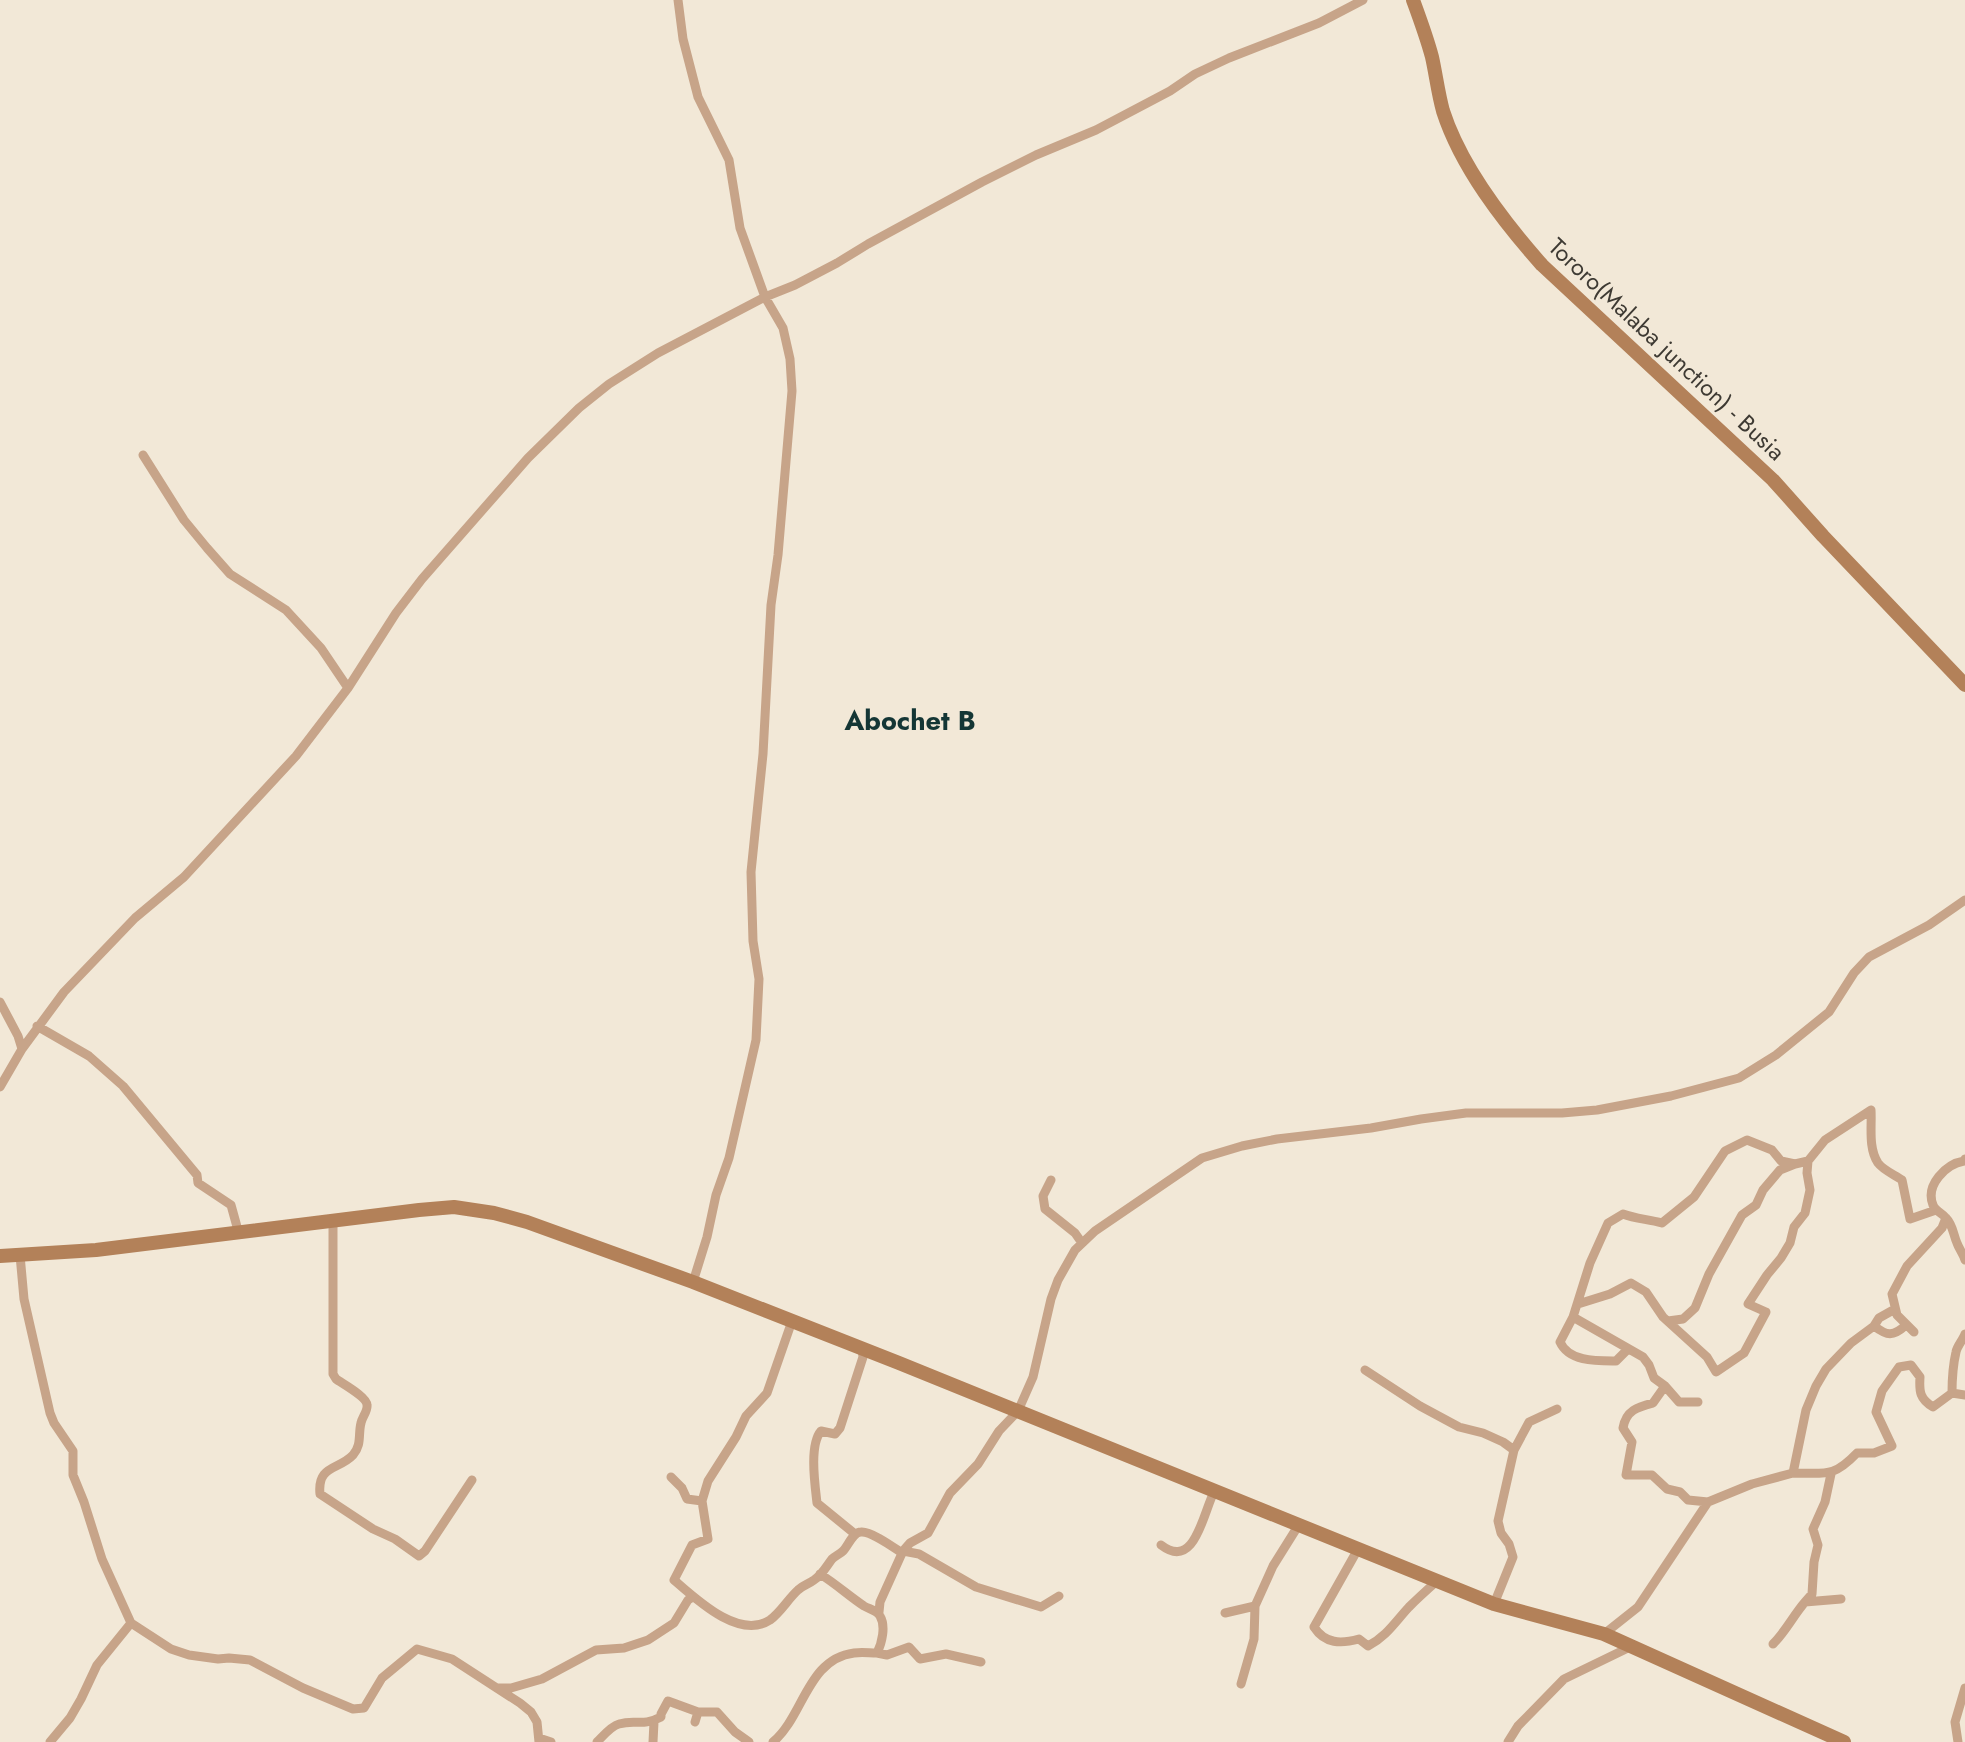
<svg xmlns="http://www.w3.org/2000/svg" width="1965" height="1742" font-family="Jost,sans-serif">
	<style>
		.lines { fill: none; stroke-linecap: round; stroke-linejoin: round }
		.street { stroke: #c7a489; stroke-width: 9 }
		.secondary { stroke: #b38159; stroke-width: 14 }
		.labels { text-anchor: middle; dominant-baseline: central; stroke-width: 6; stroke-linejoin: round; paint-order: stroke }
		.street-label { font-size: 24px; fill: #3e3a33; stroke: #f2e8d7 }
		.quarter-label { font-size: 27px; font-weight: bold; fill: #143635; stroke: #f2e8d7 }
	</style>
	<rect width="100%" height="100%" fill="#f2e8d7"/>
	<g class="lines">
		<!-- street -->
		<path class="street" d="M678 0 683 39 698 97 729 160 740 228 765 297 783 328 790 359 792 391 778 555 771 605 763 754 751 872 753 941 759 979 756 1040 729 1158 716 1195 707 1237 693 1282
			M143 455 184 520 207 548 230 574 286 610 321 648 348 688
			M0 1002 18 1036 22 1049
			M37 1026 89 1056 123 1086 197 1175 198 1183 231 1205 239 1234
			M0 1087 22 1049 64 992 135 918 184 877 296 756 348 688 396 613 422 579 528 458 579 408 609 384 658 353 765 297 795 285 837 263 868 244 982 182 1036 155 1096 130 1170 91 1195 74 1229 58 1319 23 1363 0
			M1965 1159 1964 1161C1946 1164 1925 1185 1933 1205 1935 1211 1942 1213 1946 1218 1953 1225 1953 1234 1957 1243 1959 1249 1963 1253 1965 1260
			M1051 1180 1043 1196 1045 1209 1075 1233 1082 1243
			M333 1221V1374L336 1379C343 1384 367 1397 367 1405 368 1411 362 1417 361 1423 358 1434 362 1445 353 1455 339 1470 317 1465 320 1494L373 1529 395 1539 419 1556 425 1551 472 1480
			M20 1255 24 1299 50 1413 54 1423 73 1451V1475L84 1502 102 1559 131 1623 171 1649 189 1655 218 1659 229 1658 250 1660 303 1688 353 1709 364 1708 382 1678 417 1649 452 1659 520 1703 531 1712 537 1722 539 1742
			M1578 1304 1610 1294 1631 1283 1646 1292 1663 1317 1707 1357 1716 1372 1744 1353 1766 1312 1748 1304 1767 1275 1781 1258 1790 1243 1794 1227 1805 1213 1810 1190 1807 1173 1808 1161 1825 1140 1871 1110C1872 1126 1868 1148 1878 1163 1883 1170 1895 1175 1902 1180L1910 1219 1936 1210
			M1895 1309 1879 1318 1874 1326 1851 1343 1826 1369 1816 1386 1806 1410 1793 1473C1826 1473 1833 1478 1857 1453H1874L1892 1446 1876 1412 1882 1391 1899 1367 1911 1365 1920 1377C1919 1392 1920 1399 1933 1407L1952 1393C1952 1379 1953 1365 1956 1352 1957 1346 1963 1340 1965 1334
			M1573 1317 1643 1357 1649 1365 1654 1378 1665 1386 1679 1402H1698
			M792 1321 767 1393 746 1416 736 1437 708 1481 702 1501 708 1539 692 1545 674 1580C697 1600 739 1640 770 1620 781 1612 788 1599 798 1590 803 1585 809 1584 814 1580 822 1575 826 1567 832 1559 835 1556 840 1554 843 1551 848 1546 853 1532 861 1532 871 1531 893 1547 902 1553
			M1668 1321 1683 1319 1695 1308 1709 1274 1742 1215 1756 1205 1763 1190 1780 1170 1795 1164
			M1874 1326C1887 1336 1893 1337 1906 1325
			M1914 1332 1897 1315 1892 1294 1907 1266 1942 1228 1946 1218
			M1628 1349 1616 1361C1597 1361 1569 1362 1560 1342L1573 1317 1590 1263 1608 1223 1623 1214C1636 1219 1648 1219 1662 1223L1694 1197 1725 1151 1747 1140 1772 1150 1781 1161 1795 1164 1808 1161
			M1365 1370 1420 1406 1459 1427 1483 1433 1503 1442 1514 1450
			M1665 1386 1653 1403C1638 1407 1626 1410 1623 1428L1632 1442 1626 1475H1652L1667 1489 1680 1492 1688 1500 1708 1502
			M1952 1393 1965 1395
			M671 1477 682 1488 687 1499 702 1501
			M855 1534 817 1503C815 1485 809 1445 821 1431L835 1434 840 1428 863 1357 862 1349
			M1161 1545C1195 1571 1203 1513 1214 1492
			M1358 1549 1314 1627C1325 1644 1341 1644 1359 1639L1368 1646C1387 1636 1395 1622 1409 1607 1418 1598 1428 1589 1437 1581
			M903 1551 919 1554 976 1587 1041 1607 1059 1596
			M1805 1602 1812 1594 1814 1562 1818 1545 1813 1529 1825 1502 1831 1474
			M1494 1604 1513 1557 1509 1544 1501 1533 1498 1521 1514 1450 1529 1422 1557 1409
			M879 1612 880 1602 903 1551 910 1543 928 1533 950 1493 978 1464 999 1431 1018 1411 1033 1377 1051 1299 1058 1280 1075 1250 1095 1231 1202 1158 1242 1146 1277 1139 1371 1128 1421 1119 1466 1113H1562L1597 1110 1671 1096 1739 1078 1776 1055 1829 1012 1854 973 1869 957 1929 925 1965 900
			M1225 1613 1255 1606
			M1604 1634 1638 1607 1708 1502 1752 1484 1793 1473
			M1773 1644C1786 1631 1793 1616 1805 1602L1841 1599
			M877 1653 887 1655 909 1647 920 1659 946 1654 981 1662
			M1241 1684 1254 1639 1255 1606 1273 1566 1298 1526
			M498 1688H511L542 1679 596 1650 624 1648 648 1640 674 1623 688 1600 693 1597
			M695 1722 698 1712H717L735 1732 749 1742
			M539 1738 551 1742
			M50 1742 70 1718 81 1699 97 1665 131 1623
			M597 1742C603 1736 611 1726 619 1724 636 1719 642 1727 661 1717V1714L668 1701 698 1712
			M653 1742 654 1722
			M773 1742C804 1716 807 1659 854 1653 862 1652 869 1653 877 1653 882 1643 886 1626 880 1616 877 1610 869 1609 864 1606 849 1596 836 1584 820 1574
			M1508 1742 1518 1726 1564 1679 1630 1647
			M1958 1742 1955 1722 1965 1688"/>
		<!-- secondary -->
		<path class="secondary" d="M1413 0C1420 19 1427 38 1432 57 1436 75 1438 93 1443 111 1461 167 1503 221 1542 265L1773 480 1823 536 1965 685
			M0 1256 96 1250 419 1210 454 1207 494 1213 527 1222 693 1282 899 1363 1494 1604 1604 1634 1844 1742"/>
	</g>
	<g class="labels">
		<!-- street labels -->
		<g class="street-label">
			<text transform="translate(1667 349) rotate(43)">Tororo(Malaba junction) - Busia</text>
		</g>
		<!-- quarter labels -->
		<g class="quarter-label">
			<text x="910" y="720">Abochet B</text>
		</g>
	</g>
</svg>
